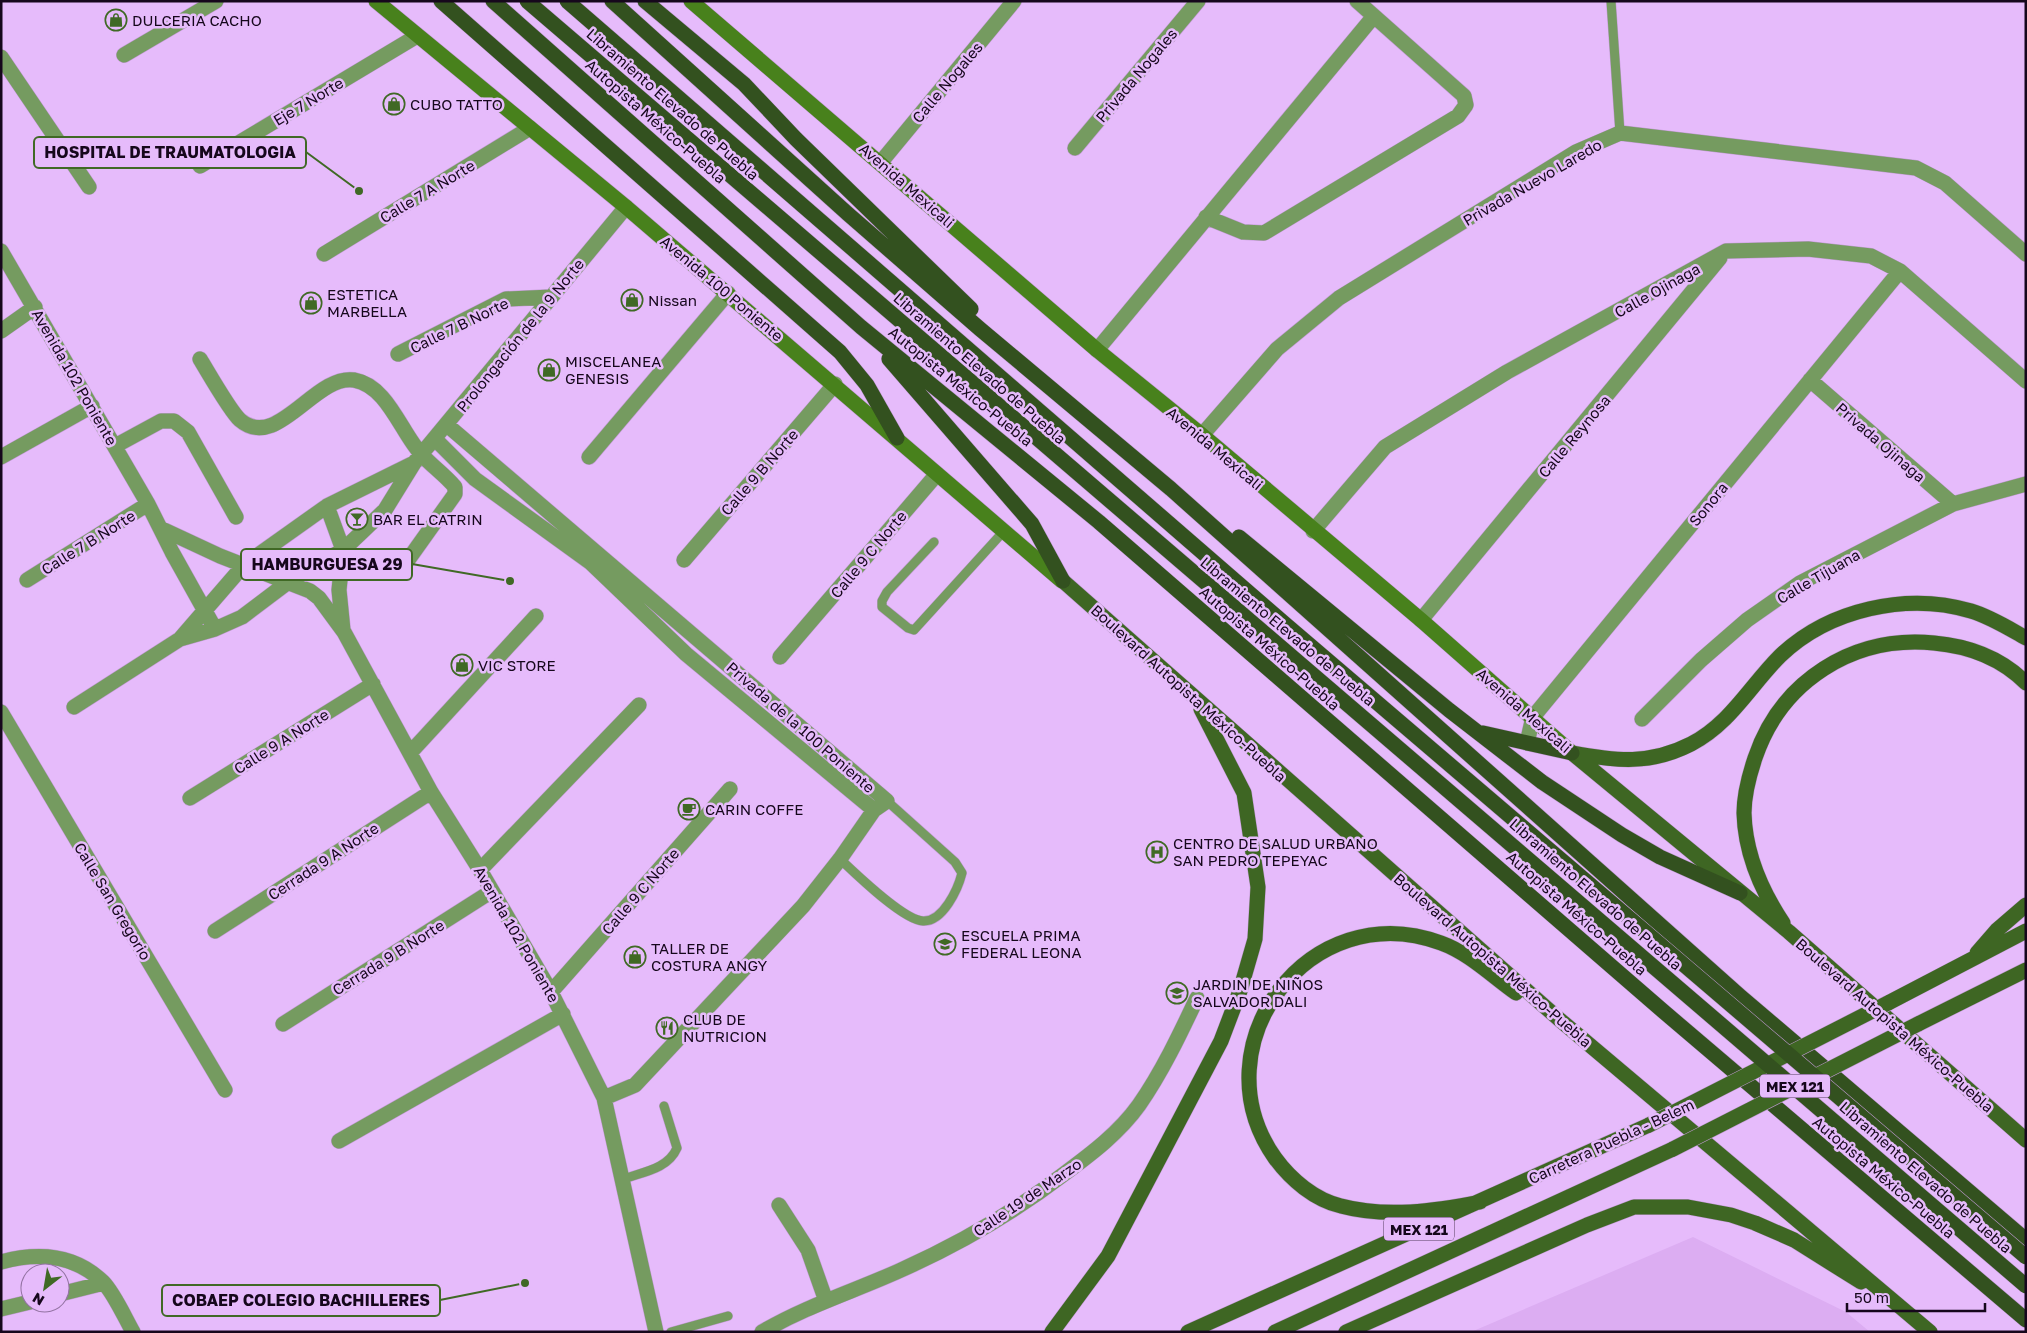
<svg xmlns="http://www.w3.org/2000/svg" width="2027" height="1333" font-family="'Golos Text',sans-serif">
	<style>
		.built { fill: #dcadf2 }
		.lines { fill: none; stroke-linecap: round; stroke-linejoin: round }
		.lane-casing { stroke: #c19bd3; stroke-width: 10 }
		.street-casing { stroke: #c19bd3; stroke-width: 16 }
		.secondary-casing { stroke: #c19bd3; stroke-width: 16 }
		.primary-casing { stroke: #c19bd3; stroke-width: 16 }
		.highway-casing { stroke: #c19bd3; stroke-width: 16 }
		.lane { stroke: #759b60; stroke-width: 9 }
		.street { stroke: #759b60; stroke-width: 15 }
		.secondary { stroke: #48811c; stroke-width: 15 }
		.primary { stroke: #3e6623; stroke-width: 15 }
		.highway { stroke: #33511f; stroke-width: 15 }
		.primary-bridge-casing { stroke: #c19bd3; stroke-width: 16; stroke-linecap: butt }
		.highway-bridge-casing { stroke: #c19bd3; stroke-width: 16; stroke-linecap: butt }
		.primary-bridge { stroke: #3e6623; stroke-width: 15 }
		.highway-bridge { stroke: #33511f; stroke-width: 15 }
		.labels { text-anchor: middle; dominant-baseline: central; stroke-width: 5; stroke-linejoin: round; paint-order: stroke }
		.shield { fill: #e6bbfb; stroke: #543d5f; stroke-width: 1 }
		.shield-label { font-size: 14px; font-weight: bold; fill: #16071c }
		.poi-label { font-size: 15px; fill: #16071c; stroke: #e6bbfb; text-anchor: start }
		.street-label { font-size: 15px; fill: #16071c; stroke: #e6bbfb }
		.leader { fill: none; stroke: #406925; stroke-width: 2 }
		.callout-dot { fill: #406925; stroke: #e6bbfb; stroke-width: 2 }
		.callout { fill: #e6bbfb; stroke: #406925; stroke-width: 2 }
		.callout-label { font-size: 16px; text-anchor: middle; font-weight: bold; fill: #16071c }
	</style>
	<rect width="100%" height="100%" fill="#e6bbfb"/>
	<!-- built -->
	<path class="built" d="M1693 1237 1846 1312 1870 1332H1471Z"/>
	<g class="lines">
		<!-- lane casing -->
		<g class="lane-casing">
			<path id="lane" d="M1611 1 1620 133
				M934 542 887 592 882 601V607L908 628 914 630 1004 531
				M840 859C856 874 903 920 923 921 943 922 958 889 962 873L955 862 887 801
				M623 1179C643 1172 668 1169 677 1148L664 1106
				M671 1332 728 1316"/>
		</g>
		<!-- street casing -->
		<g class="street-casing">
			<path id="street" d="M124 55 216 1
				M1 57 89 187
				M1075 148 1198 1
				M881 162 1014 1
				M200 166 417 36
				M1206 217 1243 232 1264 233 1458 116 1466 105 1464 96 1357 1
				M1 251 148 504 172 552 215 629
				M324 254 530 128
				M1 331 35 307
				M1097 350 1374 16
				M398 354 506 299 551 297
				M200 359C208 372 230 411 240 420 277 452 315 374 354 380 388 386 401 433 422 455 432 466 445 475 455 487V494L408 560
				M1810 380 1953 504
				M447 425 887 801 874 810 840 859 803 906 635 1085 604 1098
				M1202 435 1277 349 1339 298 1576 152 1620 133 1916 168 1945 183 2026 254
				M435 439 475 479 591 563 686 654 874 810
				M115 446 161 421H174L188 432 236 517
				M1 457 92 406
				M589 457 728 293
				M327 506 343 550 339 590 343 630
				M162 529 220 556 310 591 319 598 344 632 431 792 480 870 551 992 604 1098 656 1332
				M1313 531 1385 447 1507 372 1726 251 1808 249 1871 256 1900 271 2026 381
				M684 560 835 384
				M27 580 148 504
				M1421 620 1720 258
				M180 639 244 565 327 506 414 463
				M780 657 937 474
				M74 707 180 639 215 629 242 617 287 583 343 550 385 510 414 463 626 207
				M1 712 225 1090
				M1642 719 1701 660 1747 620 1800 583 1953 504 2026 484
				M1527 743 1533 717 1900 271
				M410 753 536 616
				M190 798 373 684
				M480 870 639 705
				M215 931 431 792
				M551 992 730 789
				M283 1024 492 891
				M339 1141 563 1014
				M779 1205 808 1250 826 1301
				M1 1262C38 1252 74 1254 103 1282 114 1293 125 1318 133 1332
				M60 1294 104 1283
				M1 1309 30 1302
				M762 1332C806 1306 855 1291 901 1270 959 1244 1013 1213 1064 1174 1091 1154 1119 1133 1139 1105 1162 1072 1180 1034 1197 998"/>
		</g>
		<!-- secondary casing -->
		<g class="secondary-casing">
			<path id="secondary" d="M376 1 626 207 1062 581
				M691 1 1097 350 1202 435 1421 620 1572 753"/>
		</g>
		<!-- primary casing -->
		<g class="primary-casing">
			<path id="primary" d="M1063 581 1560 1020 1930 1332
				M1572 753 1789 932 2026 1140
				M1573 753C1616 761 1650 765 1691 744 1730 724 1750 686 1780 656 1829 609 1907 592 1971 611 1991 617 2008 628 2026 638
				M1783 923C1761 890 1745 852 1744 813 1744 795 1749 776 1755 758 1781 681 1853 635 1934 643 1968 646 2001 658 2026 683
				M1977 953 1997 930 2026 905
				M1888 1003 2026 931
				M1918 1024 2026 970
				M1480 1202C1435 1211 1386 1218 1341 1206 1315 1200 1291 1180 1275 1158 1196 1046 1310 894 1441 943 1469 953 1492 976 1516 993
				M1052 1332 1108 1256 1221 1041 1240 991 1255 939 1258 887 1244 793 1201 709
				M1188 1332 1649 1125
				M1275 1332 1673 1149
				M1346 1332 1587 1225 1634 1207H1688L1731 1215 1755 1223 1794 1240 1861 1282"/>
		</g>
		<!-- highway casing -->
		<g class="highway-casing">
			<path id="highway" d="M441 1 840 352 867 385 897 438
				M493 1 861 327 1099 522 1663 1011 2026 1320
				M612 1 848 214 980 329 1171 489 1740 996 2026 1240
				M645 1 744 84 796 139 971 309
				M889 359 1032 524 1063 581
				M1239 537 1449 710 1542 782 1622 835 1660 857 1740 893
				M1483 733 1572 753"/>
		</g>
		<!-- lane -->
		<use href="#lane" class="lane"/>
		<!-- street -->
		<use href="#street" class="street"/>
		<!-- secondary -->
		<use href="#secondary" class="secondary"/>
		<!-- primary -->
		<use href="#primary" class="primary"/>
		<!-- highway -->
		<use href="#highway" class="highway"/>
		<!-- primary-bridge casing -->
		<g class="primary-bridge-casing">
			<path id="primary-bridge" d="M1649 1125 1888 1003
				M1673 1149 1918 1024"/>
		</g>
		<!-- highway-bridge casing -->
		<g class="highway-bridge-casing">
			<path id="highway-bridge" d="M527 1 2026 1286
				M567 1 1285 624 2026 1257"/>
		</g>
		<!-- primary-bridge -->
		<use href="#primary-bridge" class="primary-bridge"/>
		<!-- highway-bridge -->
		<use href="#highway-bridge" class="highway-bridge"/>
	</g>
	<!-- icons -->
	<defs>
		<g id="shop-ring" transform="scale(1.125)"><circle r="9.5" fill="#e6bbfb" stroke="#406925" stroke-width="1.5"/><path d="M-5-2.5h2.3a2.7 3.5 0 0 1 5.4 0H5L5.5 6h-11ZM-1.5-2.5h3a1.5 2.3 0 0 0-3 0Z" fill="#406925"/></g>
		<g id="bar-ring" transform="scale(1.125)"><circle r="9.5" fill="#e6bbfb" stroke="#406925" stroke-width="1.5"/><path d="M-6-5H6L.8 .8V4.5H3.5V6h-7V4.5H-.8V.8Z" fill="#406925"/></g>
		<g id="cafe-ring" transform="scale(1.125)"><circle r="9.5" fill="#e6bbfb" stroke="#406925" stroke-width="1.5"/><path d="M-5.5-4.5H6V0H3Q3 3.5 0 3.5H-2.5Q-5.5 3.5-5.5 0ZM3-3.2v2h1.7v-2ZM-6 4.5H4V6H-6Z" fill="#406925"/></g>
		<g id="hospital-ring" transform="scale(1.125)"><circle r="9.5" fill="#e6bbfb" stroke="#406925" stroke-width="1.5"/><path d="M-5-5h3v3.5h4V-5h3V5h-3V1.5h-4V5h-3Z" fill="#406925"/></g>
		<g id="school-ring" transform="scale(1.125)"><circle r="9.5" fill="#e6bbfb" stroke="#406925" stroke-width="1.5"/><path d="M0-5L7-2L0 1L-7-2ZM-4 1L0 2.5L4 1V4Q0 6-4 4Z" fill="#406925"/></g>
		<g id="restaurant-ring" transform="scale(1.125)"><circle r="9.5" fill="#e6bbfb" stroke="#406925" stroke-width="1.5"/><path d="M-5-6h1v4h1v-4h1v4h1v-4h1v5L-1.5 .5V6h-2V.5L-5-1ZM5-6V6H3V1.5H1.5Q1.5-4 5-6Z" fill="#406925"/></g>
	</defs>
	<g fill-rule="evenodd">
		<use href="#shop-ring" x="116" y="20"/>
		<use href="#shop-ring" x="394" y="104"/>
		<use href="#shop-ring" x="632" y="300"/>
		<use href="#shop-ring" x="311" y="303"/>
		<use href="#shop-ring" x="549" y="370"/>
		<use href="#bar-ring" x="357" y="519"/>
		<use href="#shop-ring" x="462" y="665"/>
		<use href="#cafe-ring" x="689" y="809"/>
		<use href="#hospital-ring" x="1157" y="852"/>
		<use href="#school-ring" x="945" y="944"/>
		<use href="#shop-ring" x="635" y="957"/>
		<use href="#school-ring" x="1177" y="993"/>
		<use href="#restaurant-ring" x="667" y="1028"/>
	</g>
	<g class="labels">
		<!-- shield labels -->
		<g class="shield">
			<rect x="1760" y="1074.5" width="70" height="23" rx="4"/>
			<rect x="1384" y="1217.5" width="70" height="23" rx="4"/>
		</g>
		<g class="shield-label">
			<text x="1795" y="1086">MEX 121</text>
			<text x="1419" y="1229">MEX 121</text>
		</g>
		<!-- poi labels -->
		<g class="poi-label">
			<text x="132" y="20">DULCERIA CACHO</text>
			<text x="410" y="104">CUBO TATTO</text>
			<text x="327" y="294">ESTETICA<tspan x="327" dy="17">MARBELLA</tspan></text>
			<text x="648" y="300">Nissan</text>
			<text x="565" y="361">MISCELANEA<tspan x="565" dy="17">GENESIS</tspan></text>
			<text x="373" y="519">BAR EL CATRIN</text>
			<text x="478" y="665">VIC STORE</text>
			<text x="705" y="809">CARIN COFFE</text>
			<text x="1173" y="843">CENTRO DE SALUD URBANO<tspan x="1173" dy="17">SAN PEDRO TEPEYAC</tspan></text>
			<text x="961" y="935">ESCUELA PRIMA<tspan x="961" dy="17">FEDERAL LEONA</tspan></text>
			<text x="651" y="948">TALLER DE<tspan x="651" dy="17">COSTURA ANGY</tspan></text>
			<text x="1193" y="984">JARDIN DE NIÑOS<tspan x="1193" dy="17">SALVADOR DALI</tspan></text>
			<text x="683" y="1019">CLUB DE<tspan x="683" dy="17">NUTRICION</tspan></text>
		</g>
		<!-- street labels -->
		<g class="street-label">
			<text transform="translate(1136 75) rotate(-50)">Privada Nogales</text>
			<text transform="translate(947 82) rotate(-50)">Calle Nogales</text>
			<text transform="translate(308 101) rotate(-31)">Eje 7 Norte</text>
			<text transform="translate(673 104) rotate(41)">Libramiento Elevado de Puebla</text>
			<text transform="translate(656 121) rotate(41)">Autopista México-Puebla</text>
			<text transform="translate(1532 182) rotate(-30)">Privada Nuevo Laredo</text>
			<text transform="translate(907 185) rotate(41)">Avenida Mexicali</text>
			<text transform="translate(427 191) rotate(-31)">Calle 7 A Norte</text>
			<text transform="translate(722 288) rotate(40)">Avenida 100 Poniente</text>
			<text transform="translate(1657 290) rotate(-29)">Calle Ojinaga</text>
			<text transform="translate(459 325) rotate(-26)">Calle 7 B Norte</text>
			<text transform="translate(520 335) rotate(-51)">Prolongación de la 9 Norte</text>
			<text transform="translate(980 368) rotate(41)">Libramiento Elevado de Puebla</text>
			<text transform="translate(75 377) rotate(60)">Avenida 102 Poniente</text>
			<text transform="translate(961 386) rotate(39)">Autopista México-Puebla</text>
			<text transform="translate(1574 436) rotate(-50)">Calle Reynosa</text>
			<text transform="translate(1881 442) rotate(41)">Privada Ojinaga</text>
			<text transform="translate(1215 448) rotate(40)">Avenida Mexicali</text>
			<text transform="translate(759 472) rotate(-49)">Calle 9 B Norte</text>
			<text transform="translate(1708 504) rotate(-51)">Sonora</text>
			<text transform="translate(88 542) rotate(-32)">Calle 7 B Norte</text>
			<text transform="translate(868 554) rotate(-50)">Calle 9 C Norte</text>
			<text transform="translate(1818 576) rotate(-30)">Calle Tijuana</text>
			<text transform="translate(1288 631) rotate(40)">Libramiento Elevado de Puebla</text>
			<text transform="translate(1270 648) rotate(41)">Autopista México-Puebla</text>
			<text transform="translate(1189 693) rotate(42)">Boulevard Autopista México-Puebla</text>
			<text transform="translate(1524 710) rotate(41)">Avenida Mexicali</text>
			<text transform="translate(801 727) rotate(41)">Privada de la 100 Poniente</text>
			<text transform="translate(281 741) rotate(-32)">Calle 9 A Norte</text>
			<text transform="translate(323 861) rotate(-33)">Cerrada 9 A Norte</text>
			<text transform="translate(640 891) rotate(-49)">Calle 9 C Norte</text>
			<text transform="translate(1596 894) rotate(41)">Libramiento Elevado de Puebla</text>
			<text transform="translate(113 901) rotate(59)">Calle San Gregorio</text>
			<text transform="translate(1577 913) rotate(41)">Autopista México-Puebla</text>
			<text transform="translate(517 934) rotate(60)">Avenida 102 Poniente</text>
			<text transform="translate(388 957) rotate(-32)">Cerrada 9 B Norte</text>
			<text transform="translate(1493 960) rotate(41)">Boulevard Autopista México-Puebla</text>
			<text transform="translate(1895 1025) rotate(41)">Boulevard Autopista México-Puebla</text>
			<text transform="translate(1611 1141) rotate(-25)">Carretera Puebla - Belem</text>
			<text transform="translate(1884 1177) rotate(40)">Autopista México-Puebla</text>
			<text transform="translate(1926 1177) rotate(41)">Libramiento Elevado de Puebla</text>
			<text transform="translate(1027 1197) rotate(-34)">Calle 19 de Marzo</text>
		</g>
	</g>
	<!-- callouts -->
	<path class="leader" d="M359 191L306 152M510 581L412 564M525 1283L440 1300"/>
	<g class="callout-dot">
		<circle cx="359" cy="191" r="5"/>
		<circle cx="510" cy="581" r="5"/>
		<circle cx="525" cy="1283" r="5"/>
	</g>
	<g class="callout">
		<rect x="34" y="137" width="272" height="31" rx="5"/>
		<rect x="241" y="549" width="171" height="31" rx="5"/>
		<rect x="162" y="1285" width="278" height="31" rx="5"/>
	</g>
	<g class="callout-label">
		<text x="170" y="158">HOSPITAL DE TRAUMATOLOGIA</text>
		<text x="327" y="570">HAMBURGUESA 29</text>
		<text x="301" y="1306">COBAEP COLEGIO BACHILLERES</text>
	</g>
	<!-- border -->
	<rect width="2027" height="1333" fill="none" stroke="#16071c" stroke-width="5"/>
	<!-- north arrow -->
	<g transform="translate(45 1288) rotate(211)"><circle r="24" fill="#e6bbfb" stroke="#9373a2"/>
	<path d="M0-4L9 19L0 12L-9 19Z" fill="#406925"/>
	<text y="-8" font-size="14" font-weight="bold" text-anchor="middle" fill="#16071c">N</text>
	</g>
	<!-- scale -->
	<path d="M1847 1303v8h138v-8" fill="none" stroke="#16071c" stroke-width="2.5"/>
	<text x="1854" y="1303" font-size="15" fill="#16071c" stroke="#e6bbfb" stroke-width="4" paint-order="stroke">50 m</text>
</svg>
